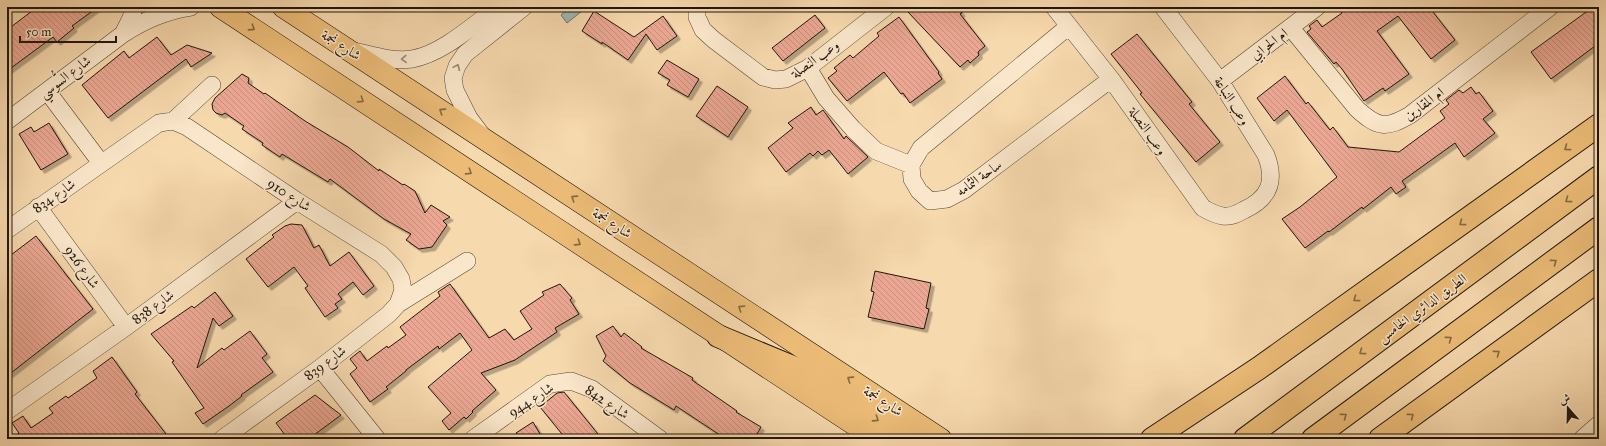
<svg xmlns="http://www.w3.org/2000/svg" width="1606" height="446" font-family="'IM FELL Great Primer',Amiri,serif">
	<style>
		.water { fill: #9fb9b3; stroke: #6c7870 }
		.building { fill: url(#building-back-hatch); stroke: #20160b; filter: url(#shadow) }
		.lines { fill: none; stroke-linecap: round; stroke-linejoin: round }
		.minor-casing { stroke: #564734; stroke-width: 18 }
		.major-casing { stroke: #20160b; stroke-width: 22 }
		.highway-casing { stroke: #20160b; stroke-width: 24 }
		.minor { stroke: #fae6ca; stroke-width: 17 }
		.major { stroke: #ecbc77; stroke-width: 21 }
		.highway { stroke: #ecbc77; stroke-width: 22 }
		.oneway { stroke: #866941 }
		.oneway2 { stroke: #988874 }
		.labels { text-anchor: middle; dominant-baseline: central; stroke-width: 3; stroke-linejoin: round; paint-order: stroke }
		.street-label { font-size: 14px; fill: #20160b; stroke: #fae6ca }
	</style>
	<defs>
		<pattern id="building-back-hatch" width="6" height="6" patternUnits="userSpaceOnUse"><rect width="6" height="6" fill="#eba793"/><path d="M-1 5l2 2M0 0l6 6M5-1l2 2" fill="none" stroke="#c98f7d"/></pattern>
		<filter id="shadow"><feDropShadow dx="3.5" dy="3.5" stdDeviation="0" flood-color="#0004"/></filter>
	</defs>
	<rect width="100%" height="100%" fill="#f7d9ae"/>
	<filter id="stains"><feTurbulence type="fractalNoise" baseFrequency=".005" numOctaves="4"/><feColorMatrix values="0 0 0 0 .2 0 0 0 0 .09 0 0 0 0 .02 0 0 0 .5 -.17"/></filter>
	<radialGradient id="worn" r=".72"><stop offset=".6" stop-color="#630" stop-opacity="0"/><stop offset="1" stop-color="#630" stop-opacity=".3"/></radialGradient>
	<!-- water -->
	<path class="water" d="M570 7H579L582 11 567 23 561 15Z"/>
	<!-- building -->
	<path class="building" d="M29 7H98L72 26 74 28 57 42 53 37 7 71V30L32 11Z
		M914 7H957L962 13 960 14 985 46 978 52 979 55 970 63 968 60 960 67 908 12Z
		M1338 7H1429L1455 40 1431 59 1398 16 1377 31 1409 74 1385 91 1383 88 1364 101 1342 69 1336 62 1334 64 1307 32 1311 29 1309 26 1317 20 1322 27 1342 13Z
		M1593 7H1596L1599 11V43L1551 79 1531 52Z
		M594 11 634 37 663 16 677 36 657 50 646 34 628 60 602 42V44L582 31Z
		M815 15 825 28 783 61 772 48Z
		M899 17 939 72 938 73 942 79 910 103 903 93 901 94 884 72 847 101 828 78 837 71 834 68 850 55 853 58 879 36 877 33Z
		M1137 34 1192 102 1189 104 1220 142 1196 162 1140 94 1142 93 1111 54Z
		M157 37 171 55 187 45 212 53 191 67 186 59 108 118 82 85 124 51 129 58Z
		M667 60 699 79 688 97 667 85 670 80 658 73Z
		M242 74 249 78 248 83 264 94 265 93 305 121 348 147 379 171V169L403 185 404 184 415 191 425 213 431 205 450 217 443 221 447 225 432 247 419 249 406 240 411 234 384 219 330 179 328 182 282 154 280 157 262 145 263 143 242 129 244 126 225 113 222 115 216 113 213 110 212 104 215 98Z
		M1285 76 1306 104 1308 102 1330 130 1333 127 1348 147 1399 152 1445 118 1440 111 1449 104 1446 100 1459 90 1463 93 1471 87 1476 94 1479 92 1493 111 1483 119 1495 133 1464 157 1455 143 1402 181 1406 187 1396 194 1391 187 1363 209 1362 207 1329 232 1328 231 1305 248 1282 219 1300 207 1337 177 1287 110 1274 121 1257 98Z
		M717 86 748 107 728 137 696 116Z
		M811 107 816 115 823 110 844 139 846 136 868 157 848 174 829 150 822 155 818 151 813 156 810 153 786 172 768 148 793 128 788 123Z
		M49 123 68 154 41 170 19 134 31 127 34 132Z
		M291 224 302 225 314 248 319 245 330 266 349 252 374 286 363 295 353 282 338 294 342 299 335 304 338 308 325 317 305 288 308 286 294 267 268 287 246 259 274 237 272 235 285 226Z
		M36 236 93 309 7 376V258Z
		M875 271 931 283 926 308 929 309 924 329 868 317 874 292 871 291Z
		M450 284 489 338 505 329 514 340 532 329 520 311 544 295 542 292 560 284 572 298 570 300 579 314 555 328 557 332 515 360 481 373 496 390 472 411 473 412 466 419 464 417 449 430 442 421 451 413 428 387 472 350 460 333 439 349 438 346 406 370V371L386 387 388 389 370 402 350 374 357 368 350 359 360 351 367 361 387 346 388 348 406 335 400 327 440 296 438 292Z
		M215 292 233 316 219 326 213 318 197 368 222 348 224 350 250 331 267 354 262 358 273 372 241 395 242 396 229 406 203 424 195 413 204 408 172 362 174 361 151 334 192 306 194 308Z
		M613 326 621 337 624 333 642 347 641 348 693 378 692 380 737 411 736 412 761 427 754 439H726L676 406 674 410 630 383 603 361 606 356 596 336Z
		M112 357 137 392 135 394 166 434 160 439H12L19 433 12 423 23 416 31 428 53 413 49 408 66 396 68 398 97 378 93 371Z
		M564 392 602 439H566L540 407 557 393Z
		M315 395 341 415 314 435 317 439H288L276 423Z
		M533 422 543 439H521L516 433Z"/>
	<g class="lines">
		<!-- minor casing -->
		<g class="minor-casing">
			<path id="minor" d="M697 7V17L703 30 714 40 763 77 775 80 786 79 808 68 886 7
				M1054 7 1111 79 1203 208C1210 212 1216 215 1223 216 1231 217 1237 214 1244 210 1270 198 1276 181 1266 155L1220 81 1163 7
				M1069 26 921 148 911 165 912 179 919 191 930 201 947 199 964 190 1111 79
				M1291 28 1357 109C1378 128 1386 129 1410 115L1550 7
				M123 34 131 18 134 7
				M354 51C372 55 393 62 412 59 442 54 473 25 498 7
				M808 68 826 98 853 129 876 151 911 165
				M1220 81 1317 7
				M47 91 101 163
				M7 121 123 34C144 20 165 11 191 7
				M173 121 212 85
				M481 134 469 118 455 90 453 78 457 66 465 54 524 7
				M38 207 126 327
				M7 230 159 123 173 121 187 127 297 201 381 254 394 267 401 279 403 290 398 304 389 314 320 368 222 439
				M398 304 467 261
				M320 368 377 439
				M7 411 126 327 297 201
				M473 439 550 384 571 381 592 389 660 439
				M1582 439 1599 424"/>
		</g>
		<!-- major casing -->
		<g class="major-casing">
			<path id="major" d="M220 7 876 439
				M283 7 941 439"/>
		</g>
		<!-- highway casing -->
		<g class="highway-casing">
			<path id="highway" d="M718 336 807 373 908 439
				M1152 439 1259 368 1599 125
				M1245 439 1599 177
				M1313 439 1599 228
				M1380 439 1599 280"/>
		</g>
		<!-- minor -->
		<use href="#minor" class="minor"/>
		<!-- major -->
		<use href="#major" class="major"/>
		<!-- highway -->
		<use href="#highway" class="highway"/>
	</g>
	<!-- one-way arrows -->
	<defs><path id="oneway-chevron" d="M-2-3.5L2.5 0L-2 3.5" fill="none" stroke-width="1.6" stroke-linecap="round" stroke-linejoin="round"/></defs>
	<g class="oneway">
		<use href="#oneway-chevron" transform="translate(252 28) rotate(33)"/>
		<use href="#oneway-chevron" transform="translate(361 100) rotate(33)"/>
		<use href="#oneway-chevron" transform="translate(442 111) rotate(-147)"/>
		<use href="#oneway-chevron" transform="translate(1567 148) rotate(144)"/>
		<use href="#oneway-chevron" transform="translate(469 172) rotate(33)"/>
		<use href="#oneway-chevron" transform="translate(574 198) rotate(-147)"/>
		<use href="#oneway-chevron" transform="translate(1568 200) rotate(144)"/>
		<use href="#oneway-chevron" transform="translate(1462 223) rotate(144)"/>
		<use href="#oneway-chevron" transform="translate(578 243) rotate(33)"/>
		<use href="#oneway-chevron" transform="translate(1554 262) rotate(-36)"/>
		<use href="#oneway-chevron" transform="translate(1356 299) rotate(144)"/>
		<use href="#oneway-chevron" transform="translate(741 308) rotate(-147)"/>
		<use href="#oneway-chevron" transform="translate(1449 339) rotate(-36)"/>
		<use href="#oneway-chevron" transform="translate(1362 352) rotate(144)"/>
		<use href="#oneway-chevron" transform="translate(1497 353) rotate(-36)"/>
		<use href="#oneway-chevron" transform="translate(850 379) rotate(-147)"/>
		<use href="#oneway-chevron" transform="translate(1344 416) rotate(-36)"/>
		<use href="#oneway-chevron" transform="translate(1411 416) rotate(-37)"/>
		<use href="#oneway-chevron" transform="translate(876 419) rotate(33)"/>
	</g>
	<g class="oneway2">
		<use href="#oneway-chevron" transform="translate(404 59) rotate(178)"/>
		<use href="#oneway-chevron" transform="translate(457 67) rotate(-66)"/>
	</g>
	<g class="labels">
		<!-- street labels -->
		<g class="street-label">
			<text transform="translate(1269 44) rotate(-37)">ام الحرابي</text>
			<text transform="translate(341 45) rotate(33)">شارع نجمة</text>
			<text transform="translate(815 59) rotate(-35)">وعب النصلة</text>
			<text transform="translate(65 77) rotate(-37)">شارع السُّوسي</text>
			<text transform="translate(1232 101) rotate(57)">وعب النباعة</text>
			<text transform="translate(1424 104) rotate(-36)">ام المقارين</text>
			<text transform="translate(1148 131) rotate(55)">وعب النصلة</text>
			<text transform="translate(979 178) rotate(-35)">ساحة الثمامه</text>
			<text transform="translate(289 195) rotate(33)">شارع 910</text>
			<text transform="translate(54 196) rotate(-35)">شارع 834</text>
			<text transform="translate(612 223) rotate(33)">شارع نجمة</text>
			<text transform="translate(82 267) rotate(54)">شارع 926</text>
			<text transform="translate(153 307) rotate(-36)">شارع 838</text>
			<text transform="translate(1422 308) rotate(-36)">الطريق الدائري الخامس</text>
			<text transform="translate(325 363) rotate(-37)">شارع 839</text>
			<text transform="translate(531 400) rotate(-33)">شارع 944</text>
			<text transform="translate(883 401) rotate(33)">شارع نجمة</text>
			<text transform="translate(607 402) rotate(34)">شارع 842</text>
		</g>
	</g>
	<!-- margin -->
	<rect width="1606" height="446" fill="none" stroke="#f7d9ae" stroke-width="24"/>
	<rect x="8" y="8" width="1590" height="430" fill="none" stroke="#20160b" stroke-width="2"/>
	<rect x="12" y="12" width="1582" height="422" fill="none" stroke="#20160b"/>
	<!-- north arrow -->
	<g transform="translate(1568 408) rotate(340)" stroke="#fae6ca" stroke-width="3" paint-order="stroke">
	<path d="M0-3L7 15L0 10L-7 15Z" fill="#20160b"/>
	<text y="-6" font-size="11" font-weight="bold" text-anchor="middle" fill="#20160b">ش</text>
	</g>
	<!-- scale -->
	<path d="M20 36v6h96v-6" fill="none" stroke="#20160b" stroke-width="2"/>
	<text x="26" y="36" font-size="12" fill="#20160b" stroke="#fae6ca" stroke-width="3" paint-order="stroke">50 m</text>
	<rect width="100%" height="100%" filter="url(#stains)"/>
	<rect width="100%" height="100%" fill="url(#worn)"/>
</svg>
